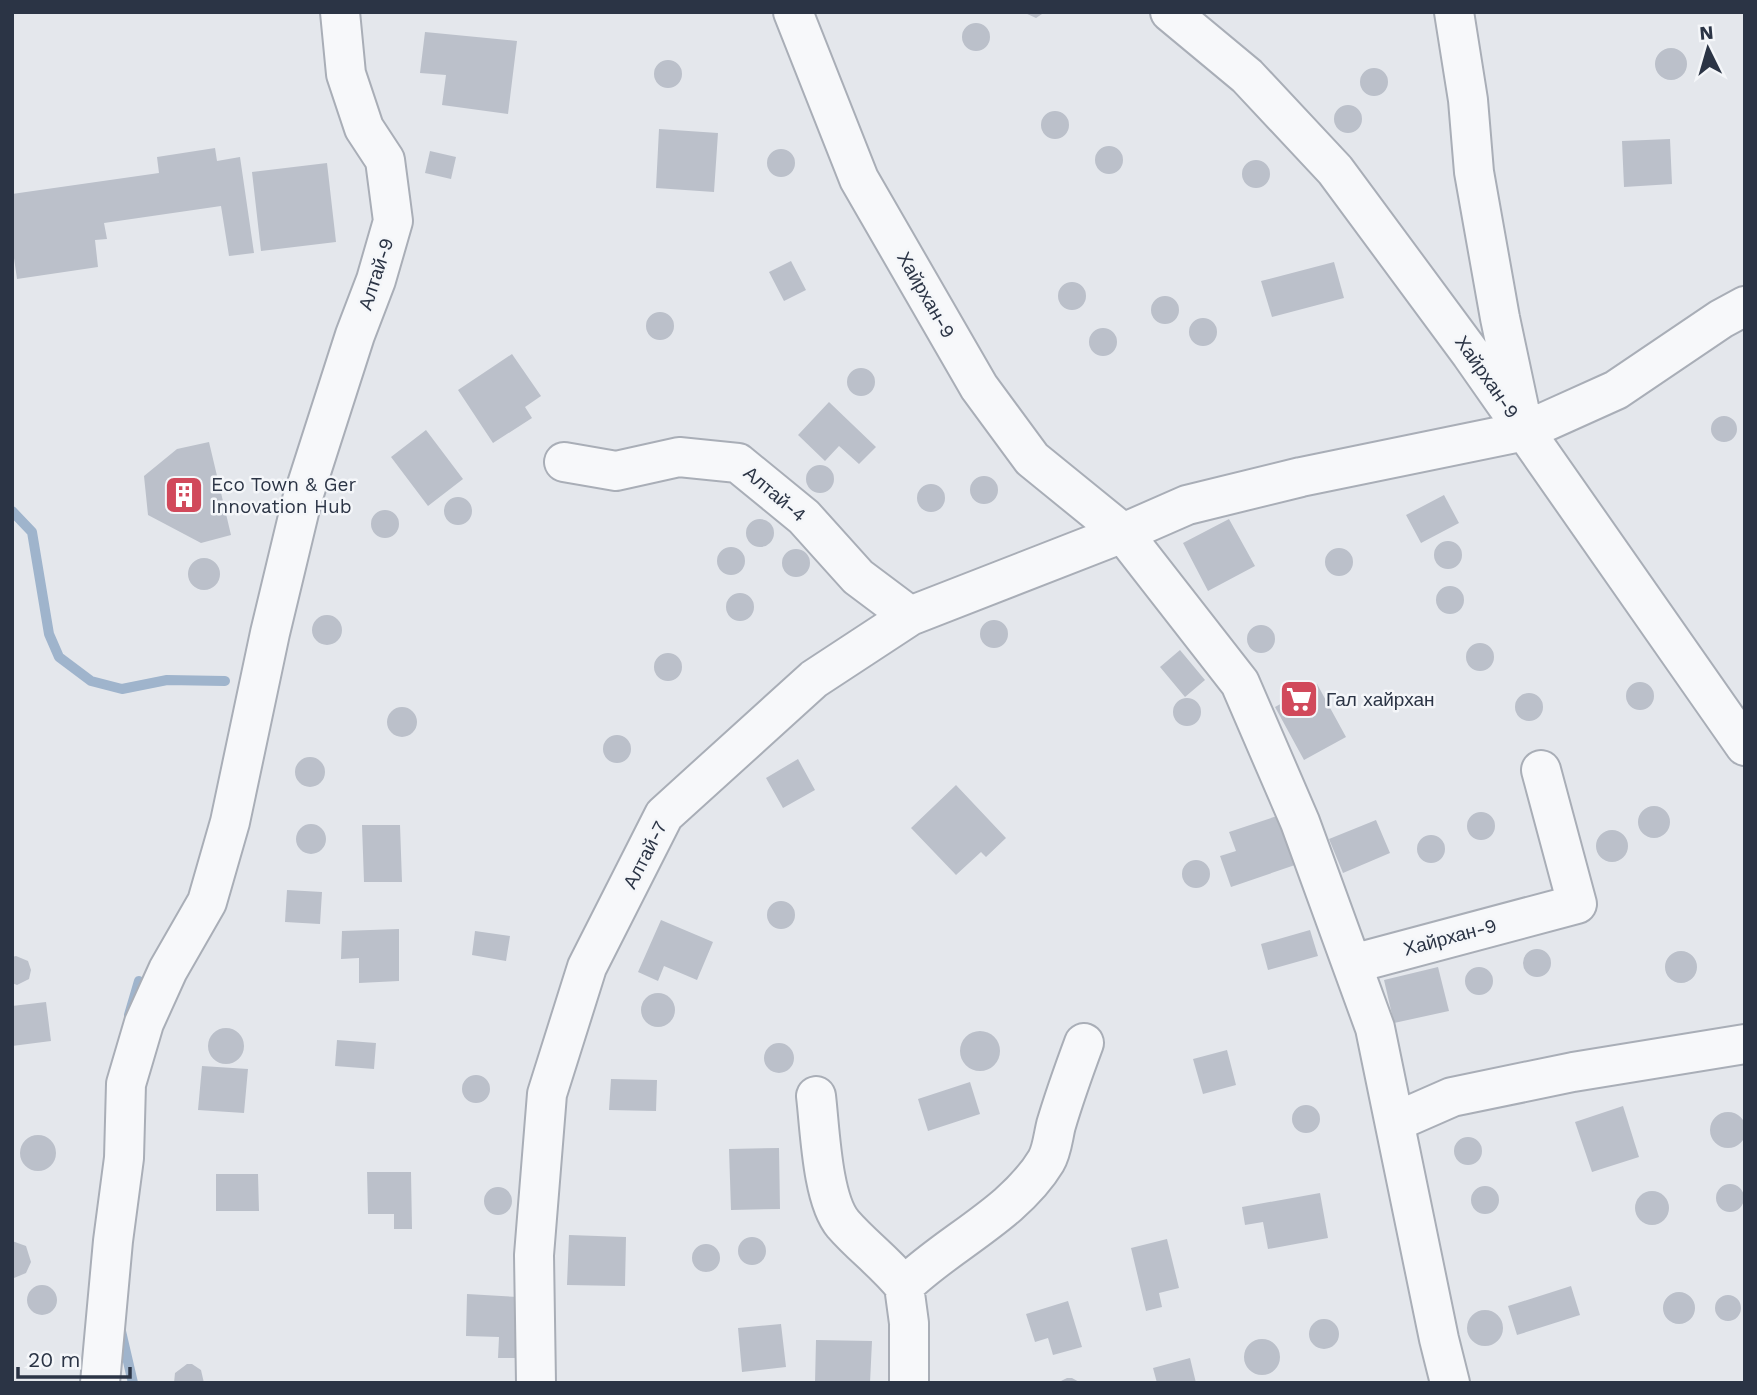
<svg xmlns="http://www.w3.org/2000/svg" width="1757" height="1395" font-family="'Work Sans',sans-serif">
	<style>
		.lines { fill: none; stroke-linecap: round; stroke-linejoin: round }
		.stream { stroke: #9fb4cc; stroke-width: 10 }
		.building { fill: #bbc0ca }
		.minor-casing { stroke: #a9aeb7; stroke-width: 42 }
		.minor { stroke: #f7f8fa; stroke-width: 38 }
		.labels { text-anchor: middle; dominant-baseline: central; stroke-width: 5; stroke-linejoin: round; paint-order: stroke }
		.street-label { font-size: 19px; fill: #2b3445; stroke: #f4f6f9 }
		.poi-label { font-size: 19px; fill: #2b3445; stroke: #f4f6f9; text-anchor: start }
	</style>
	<rect width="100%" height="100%" fill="#e4e7ec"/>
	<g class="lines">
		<!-- stream -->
		<path class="stream" d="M12 511 32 532 49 634 59 657 91 681 122 689 167 680 225 681
			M129 1015 139 981
			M120 1327 133 1383"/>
	</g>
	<!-- building -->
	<path class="building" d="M1023 12H1045L1036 18Z
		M962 37a14 14 0 1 1 28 0a14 14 0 1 1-28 0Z
		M425 32 517 41 508 114 442 105 446 75 420 73Z
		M1655 64a16 16 0 1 1 32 0a16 16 0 1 1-32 0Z
		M654 74a14 14 0 1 1 28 0a14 14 0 1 1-28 0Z
		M1360 82a14 14 0 1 1 28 0a14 14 0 1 1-28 0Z
		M1334 119a14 14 0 1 1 28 0a14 14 0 1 1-28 0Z
		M1041 125a14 14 0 1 1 28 0a14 14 0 1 1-28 0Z
		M659 129 718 133 714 192 656 188Z
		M1670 139 1672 184 1624 187 1622 141Z
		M1095 160a14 14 0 1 1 28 0a14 14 0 1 1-28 0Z
		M215 148 217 161 240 157 254 253 229 256 221 206 104 223 107 239 95 240 98 267 17 279 12 244V194L159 173 157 157Z
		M767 163a14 14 0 1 1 28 0a14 14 0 1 1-28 0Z
		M430 151 456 157 451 179 425 173Z
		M1242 174a14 14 0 1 1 28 0a14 14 0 1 1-28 0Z
		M327 163 336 242 261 251 252 172Z
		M791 261 806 290 784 301 769 272Z
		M1334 262 1344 298 1272 317 1261 281Z
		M1058 296a14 14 0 1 1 28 0a14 14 0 1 1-28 0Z
		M1151 310a14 14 0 1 1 28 0a14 14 0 1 1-28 0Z
		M646 326a14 14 0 1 1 28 0a14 14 0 1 1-28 0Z
		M1189 332a14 14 0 1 1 28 0a14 14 0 1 1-28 0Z
		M1089 342a14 14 0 1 1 28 0a14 14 0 1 1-28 0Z
		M512 354 541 396 525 407 532 418 493 443 458 390Z
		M847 382a14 14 0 1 1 28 0a14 14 0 1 1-28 0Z
		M829 402 876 447 859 464 839 446 825 461 798 435Z
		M1711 429a13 13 0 1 1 26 0a13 13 0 1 1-26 0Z
		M426 430 463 479 428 506 391 457Z
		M209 442 231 535 201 543 148 515 144 476 177 449Z
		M806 479a14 14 0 1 1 28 0a14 14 0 1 1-28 0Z
		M970 490a14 14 0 1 1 28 0a14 14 0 1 1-28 0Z
		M917 498a14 14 0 1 1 28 0a14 14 0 1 1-28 0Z
		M1444 495 1459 523 1421 543 1406 515Z
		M444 511a14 14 0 1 1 28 0a14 14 0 1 1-28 0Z
		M371 524a14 14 0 1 1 28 0a14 14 0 1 1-28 0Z
		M1229 519 1255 566 1208 591 1183 543Z
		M746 533a14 14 0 1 1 28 0a14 14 0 1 1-28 0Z
		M1434 555a14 14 0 1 1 28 0a14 14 0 1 1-28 0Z
		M717 561a14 14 0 1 1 28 0a14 14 0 1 1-28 0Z
		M1325 562a14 14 0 1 1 28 0a14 14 0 1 1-28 0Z
		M782 563a14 14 0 1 1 28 0a14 14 0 1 1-28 0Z
		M188 574a16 16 0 1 1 32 0a16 16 0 1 1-32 0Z
		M1436 600a14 14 0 1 1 28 0a14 14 0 1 1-28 0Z
		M726 607a14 14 0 1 1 28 0a14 14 0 1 1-28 0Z
		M312 630a15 15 0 1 1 30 0a15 15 0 1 1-30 0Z
		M980 634a14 14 0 1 1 28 0a14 14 0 1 1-28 0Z
		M1247 639a14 14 0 1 1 28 0a14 14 0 1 1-28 0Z
		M1466 657a14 14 0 1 1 28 0a14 14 0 1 1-28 0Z
		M1180 650 1205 680 1185 697 1160 667Z
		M654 667a14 14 0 1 1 28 0a14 14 0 1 1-28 0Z
		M1626 696a14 14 0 1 1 28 0a14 14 0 1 1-28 0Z
		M1317 684 1346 737 1304 760 1275 707Z
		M1515 707a14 14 0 1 1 28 0a14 14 0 1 1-28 0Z
		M1173 712a14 14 0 1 1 28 0a14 14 0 1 1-28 0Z
		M387 722a15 15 0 1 1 30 0a15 15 0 1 1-30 0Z
		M603 749a14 14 0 1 1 28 0a14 14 0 1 1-28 0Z
		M295 772a15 15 0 1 1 30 0a15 15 0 1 1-30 0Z
		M798 759 815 790 783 808 766 778Z
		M956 785 1006 838 986 857 981 852 956 875 911 828Z
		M1638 822a16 16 0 1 1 32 0a16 16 0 1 1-32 0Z
		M1467 826a14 14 0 1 1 28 0a14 14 0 1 1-28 0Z
		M1277 816 1295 865 1231 887 1220 856 1236 851 1229 832Z
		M1376 820 1390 853 1343 873 1329 839Z
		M296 839a15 15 0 1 1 30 0a15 15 0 1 1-30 0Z
		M362 825H400L402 882H364Z
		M1596 846a16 16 0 1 1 32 0a16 16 0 1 1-32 0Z
		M1417 849a14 14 0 1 1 28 0a14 14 0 1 1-28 0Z
		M1182 874a14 14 0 1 1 28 0a14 14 0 1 1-28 0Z
		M287 890 322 892 320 924 285 922Z
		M767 915a14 14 0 1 1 28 0a14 14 0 1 1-28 0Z
		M661 920 713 942 697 980 664 966 658 981 638 972Z
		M399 929V981L359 983V958L341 959 342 931Z
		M1310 930 1318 956 1268 970 1261 944Z
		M475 931 510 936 506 961 472 955Z
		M1523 963a14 14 0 1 1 28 0a14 14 0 1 1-28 0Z
		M1665 967a16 16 0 1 1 32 0a16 16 0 1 1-32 0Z
		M16 956 28 961 31 970 29 979 17 985 12 983V957Z
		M1438 967 1449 1011 1394 1023 1384 980Z
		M1465 981a14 14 0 1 1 28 0a14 14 0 1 1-28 0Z
		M641 1010a17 17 0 1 1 34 0a17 17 0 1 1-34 0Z
		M46 1002 51 1041 12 1046V1006Z
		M208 1046a18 18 0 1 1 36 0a18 18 0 1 1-36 0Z
		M960 1051a20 20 0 1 1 40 0a20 20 0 1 1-40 0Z
		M337 1040 376 1043 374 1069 335 1066Z
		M764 1058a15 15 0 1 1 30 0a15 15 0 1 1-30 0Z
		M1227 1050 1236 1085 1203 1094 1193 1059Z
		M202 1066 248 1069 244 1113 198 1110Z
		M462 1089a14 14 0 1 1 28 0a14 14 0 1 1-28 0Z
		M611 1079 657 1080 656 1111 609 1110Z
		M970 1082 980 1114 928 1131 918 1099Z
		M1292 1119a14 14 0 1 1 28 0a14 14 0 1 1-28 0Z
		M1623 1106 1639 1157 1592 1172 1575 1122Z
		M1710 1130a18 18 0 1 1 36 0a18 18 0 1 1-36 0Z
		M20 1153a18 18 0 1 1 36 0a18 18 0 1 1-36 0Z
		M1454 1151a14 14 0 1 1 28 0a14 14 0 1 1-28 0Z
		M779 1148 780 1209 731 1210 729 1149Z
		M367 1172H411L412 1229H394V1214H368Z
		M216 1174H258L259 1211H216Z
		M1716 1198a14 14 0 1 1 28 0a14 14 0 1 1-28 0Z
		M1471 1200a14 14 0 1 1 28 0a14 14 0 1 1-28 0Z
		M484 1201a14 14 0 1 1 28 0a14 14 0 1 1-28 0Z
		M1635 1208a17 17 0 1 1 34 0a17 17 0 1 1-34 0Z
		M1320 1193 1328 1238 1268 1249 1263 1222 1245 1225 1242 1207Z
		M569 1235 626 1237 625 1286 567 1285Z
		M738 1251a14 14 0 1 1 28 0a14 14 0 1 1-28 0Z
		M1167 1239 1179 1288 1159 1293 1162 1307 1146 1311 1131 1248Z
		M12 1241 26 1246 31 1262 26 1273 14 1278Z
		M692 1258a14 14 0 1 1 28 0a14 14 0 1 1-28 0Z
		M27 1300a15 15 0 1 1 30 0a15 15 0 1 1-30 0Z
		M1571 1286 1580 1315 1517 1335 1508 1306Z
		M1663 1308a16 16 0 1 1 32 0a16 16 0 1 1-32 0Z
		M467 1294 518 1297 516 1358H498L499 1337 466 1336Z
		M1715 1308a13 13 0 1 1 26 0a13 13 0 1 1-26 0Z
		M1068 1301 1082 1347 1053 1355 1048 1338 1035 1342 1026 1314Z
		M1467 1328a18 18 0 1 1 36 0a18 18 0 1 1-36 0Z
		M1309 1334a15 15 0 1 1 30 0a15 15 0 1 1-30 0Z
		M781 1324 786 1367 742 1372 738 1328Z
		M1244 1357a18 18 0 1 1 36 0a18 18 0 1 1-36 0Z
		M816 1340 872 1341 870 1383H815Z
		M1190 1358 1196 1383H1157L1153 1368Z
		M187 1364H192L201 1370 204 1383H174L175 1373Z
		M1067 1378H1072L1081 1383H1057Z"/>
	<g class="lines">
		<!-- minor casing -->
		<g class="minor-casing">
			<path id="minor" d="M793 12 859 179 979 387 1032 459 1123 533 1240 683 1300 822 1375 1028 1439 1339 1450 1383
				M1170 12 1247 76 1335 170 1471 354 1745 746
				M1454 12 1468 100 1474 172 1500 318 1520 412
				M564 462 616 471 679 457 738 463 804 517 858 577 910 616
				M1352 964 1577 904 1541 770
				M816 1096C820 1129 822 1199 843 1224 862 1246 886 1263 904 1286
				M1395 1122 1452 1097 1573 1072 1745 1044
				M100 1383 113 1241 124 1158 126 1084 144 1023 168 970 207 902 230 822 270 633 302 500 355 335 376 280 393 221 385 160 364 128 346 74 340 12
				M536 1383 534 1255 547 1094 587 967 664 815 814 679 910 616 1123 533 1187 505 1301 477 1525 431 1616 390 1721 319 1745 306
				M909 1383V1323L904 1286C948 1243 1014 1214 1046 1161 1052 1151 1053 1137 1056 1125 1064 1098 1074 1070 1084 1043"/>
		</g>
		<!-- minor -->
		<use href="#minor" class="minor"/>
	</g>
	<!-- icons -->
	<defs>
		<g id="building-square" transform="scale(2.0125)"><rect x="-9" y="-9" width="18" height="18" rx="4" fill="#d1495b" stroke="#f4f6f9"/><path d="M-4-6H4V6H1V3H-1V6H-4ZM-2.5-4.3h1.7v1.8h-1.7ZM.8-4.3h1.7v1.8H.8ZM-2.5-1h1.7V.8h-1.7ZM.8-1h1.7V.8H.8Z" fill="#fff"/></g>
		<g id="supermarket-square" transform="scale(2.0125)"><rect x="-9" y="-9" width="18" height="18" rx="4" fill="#d1495b" stroke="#f4f6f9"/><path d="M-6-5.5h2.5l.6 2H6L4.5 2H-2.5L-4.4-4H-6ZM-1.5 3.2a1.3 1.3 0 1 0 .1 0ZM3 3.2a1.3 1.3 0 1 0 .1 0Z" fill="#fff"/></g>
	</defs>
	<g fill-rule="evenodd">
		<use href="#building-square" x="184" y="495"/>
		<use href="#supermarket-square" x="1299" y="699"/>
	</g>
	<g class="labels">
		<!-- street labels -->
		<g class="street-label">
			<text transform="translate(376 274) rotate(-72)">Алтай-9</text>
			<text transform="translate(926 295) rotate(60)">Хайрхан-9</text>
			<text transform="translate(1487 377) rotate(55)">Хайрхан-9</text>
			<text transform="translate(775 494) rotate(40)">Алтай-4</text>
			<text transform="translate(645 855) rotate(-63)">Алтай-7</text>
			<text transform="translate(1450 937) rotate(-15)">Хайрхан-9</text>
		</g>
		<!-- poi labels -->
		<g class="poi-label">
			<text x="211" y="484">Eco Town &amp; Ger<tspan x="211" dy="22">Innovation Hub</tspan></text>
			<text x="1326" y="699">Гал хайрхан</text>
		</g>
	</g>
	<!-- border -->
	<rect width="1757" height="1395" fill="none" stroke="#2b3445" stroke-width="28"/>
	<!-- north arrow -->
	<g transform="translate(1708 49) rotate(355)" stroke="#f4f6f9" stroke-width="5" paint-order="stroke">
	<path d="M0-5L12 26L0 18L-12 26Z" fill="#2b3445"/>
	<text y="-10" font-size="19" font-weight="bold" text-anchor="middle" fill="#2b3445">N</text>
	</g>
	<!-- scale -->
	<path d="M18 1367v10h112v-10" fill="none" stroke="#2b3445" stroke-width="3.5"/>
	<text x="28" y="1367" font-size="21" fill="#2b3445" stroke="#f4f6f9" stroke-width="5" paint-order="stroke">20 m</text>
</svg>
